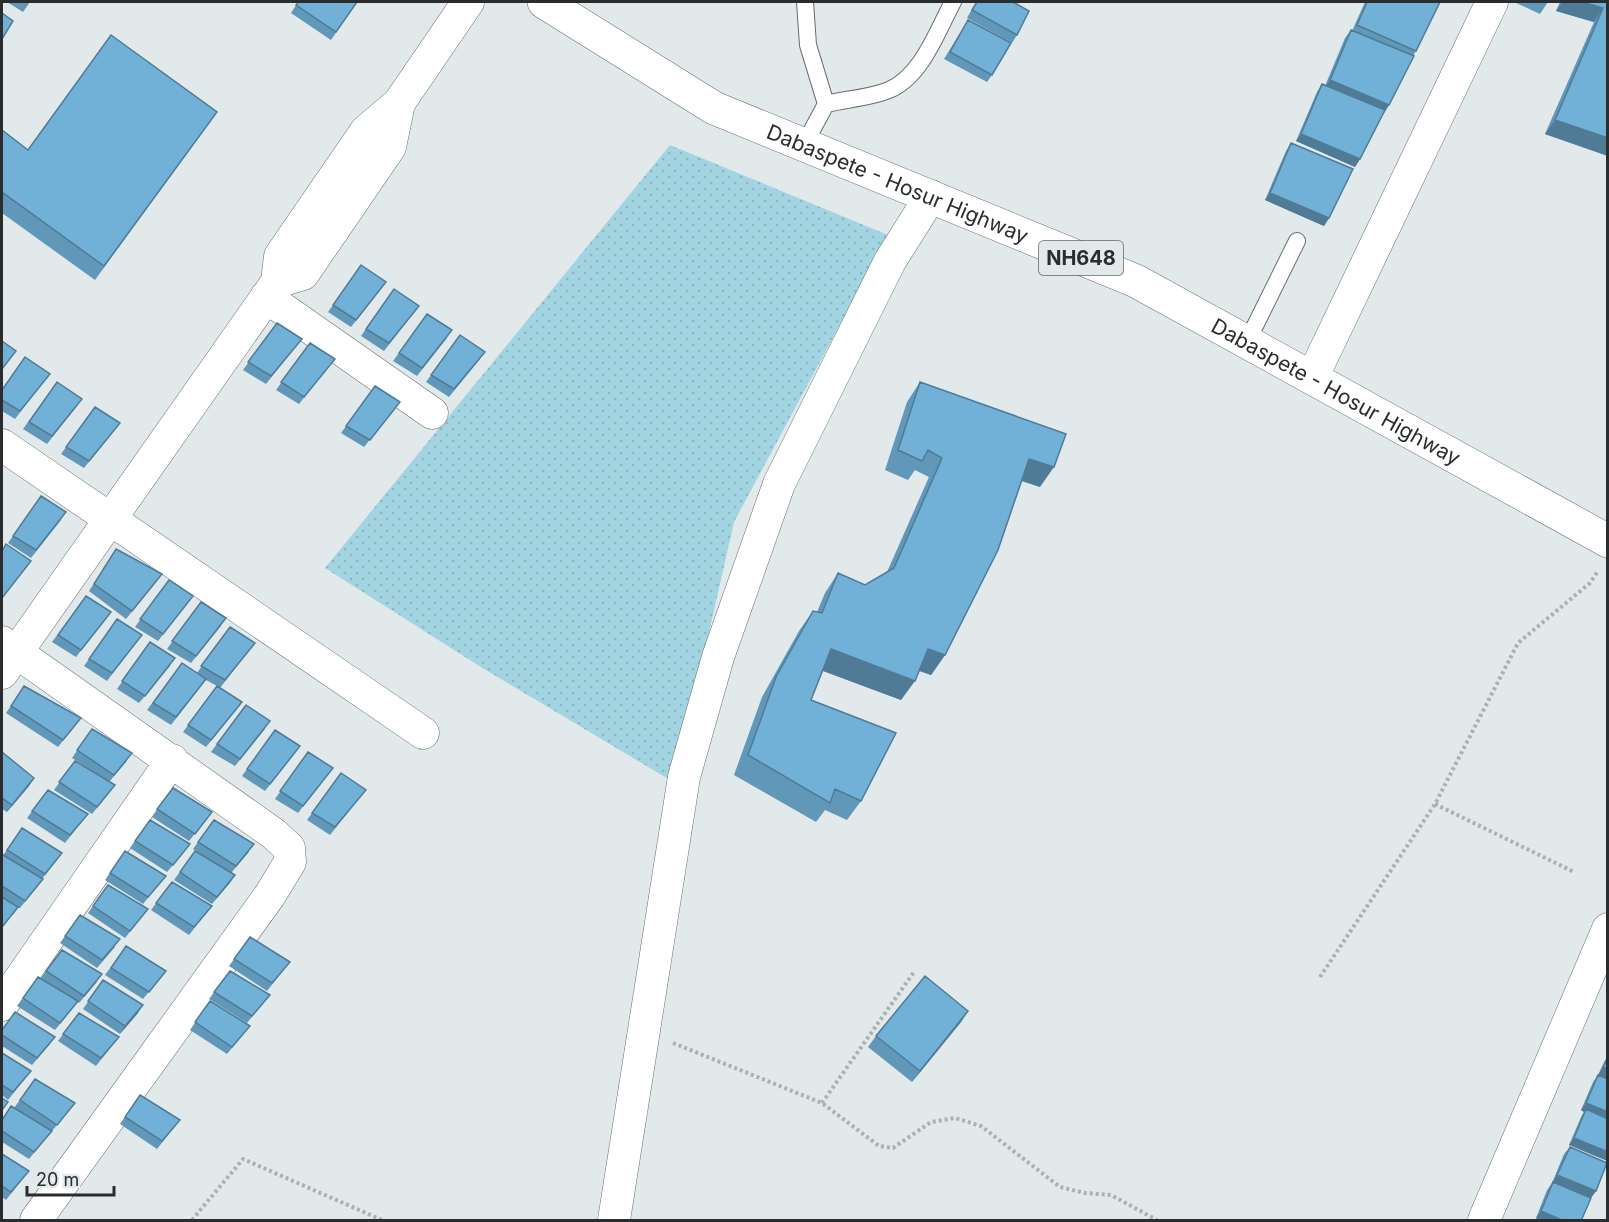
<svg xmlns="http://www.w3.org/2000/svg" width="1609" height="1222" font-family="Inter,sans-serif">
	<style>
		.grass { fill: url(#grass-dots) }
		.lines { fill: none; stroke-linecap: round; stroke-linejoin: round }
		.service-casing { stroke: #696f71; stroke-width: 18 }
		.minor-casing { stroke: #696f71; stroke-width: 33 }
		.trunk-casing { stroke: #696f71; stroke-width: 34 }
		.path { stroke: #abb0b2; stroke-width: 4; stroke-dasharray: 3 3; stroke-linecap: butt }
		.service { stroke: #fff; stroke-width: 16 }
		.minor { stroke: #fff; stroke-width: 32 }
		.trunk { stroke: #fff; stroke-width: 33 }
		.wall { fill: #6197b9 }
		.shaded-wall { fill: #4f7b96 }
		.building { fill: #71b0d7; stroke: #4f7b96; stroke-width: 1.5 }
		.labels { text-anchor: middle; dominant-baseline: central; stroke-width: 4.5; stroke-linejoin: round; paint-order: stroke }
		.shield { fill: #e2e9eb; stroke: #616566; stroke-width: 1.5 }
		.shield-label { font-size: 20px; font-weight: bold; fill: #2a2c2d }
		.street-label { font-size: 21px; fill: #2a2c2d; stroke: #e2e9eb }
	</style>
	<defs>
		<pattern id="grass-dots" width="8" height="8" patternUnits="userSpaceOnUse" patternTransform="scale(1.5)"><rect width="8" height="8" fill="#a3d4e2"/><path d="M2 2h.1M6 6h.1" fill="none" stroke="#8cb6c2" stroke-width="1.8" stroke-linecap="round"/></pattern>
	</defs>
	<rect width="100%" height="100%" fill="#e2e9eb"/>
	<!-- grass -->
	<path class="grass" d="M670 145 888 235 734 522 675 783 484 669 325 568Z"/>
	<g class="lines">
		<!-- service casing -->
		<g class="service-casing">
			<path id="service" d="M805 2 808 45 826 104
				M804 145 826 104C846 99 870 98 889 90 922 76 937 31 953 2
				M1247 342 1297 241"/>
		</g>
		<!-- minor casing -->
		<g class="minor-casing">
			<path id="minor" d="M277 282 303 274 390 147 399 103
				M266 297 432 413
				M1312 378 1492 2
				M2 445 423 733
				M2 642 274 834 289 848 290 862 270 895 36 1220
				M2 673 277 282 280 256 366 131 399 103 468 2
				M2 1005 172 760
				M614 1220 684 777 718 657 779 484 890 261 931 196
				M1484 1220 1608 929"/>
		</g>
		<!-- trunk casing -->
		<g class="trunk-casing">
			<g id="trunk">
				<path id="s1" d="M544 2 714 108 1136 281 1608 541"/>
			</g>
		</g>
		<!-- path -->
		<path class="path" d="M1435 804 1574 872
			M1320 977 1435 804 1518 643 1590 583 1598 571
			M673 1043 822 1103 879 1146 893 1148 931 1122 955 1118 981 1126 1060 1187 1085 1193 1111 1195 1157 1220
			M822 1103 914 972
			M192 1220 243 1159 382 1220"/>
		<!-- service -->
		<use href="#service" class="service"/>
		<!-- minor -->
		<use href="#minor" class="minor"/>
		<!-- trunk -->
		<use href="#trunk" class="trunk"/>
	</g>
	<!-- wall -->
	<path class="wall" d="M7 2H30L23 12Z
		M298 2H357L331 40 291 13Z
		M976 2H1013L1017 35 1012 43 967 18Z
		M1365 2H1440L1389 105 1384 113 1360 159 1355 167 1296 141 1317 92 1322 84 1325 86 1345 38 1351 30 1352 31Z
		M1514 2H1548L1540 14Z
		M1560 2H1608V156L1545 134 1594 22 1556 11Z
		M968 20 992 75 987 82 944 59Z
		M207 126 95 280 2 213V130L28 150Z
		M1291 143 1329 218 1324 226 1265 200 1286 151Z
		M361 265 381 289 351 327 328 312Z
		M394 289 419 306 384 351 361 336Z
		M427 314 447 338 417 376 393 361Z
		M277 323 302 339 266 384 243 370Z
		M460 335 480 359 449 397 426 382Z
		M310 343 335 359 299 404 276 390Z
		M44 381 15 419 2 411V390Z
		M57 382 77 406 47 444 23 429Z
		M920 382 1040 487 1021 481 945 655 931 675 919 671 901 700 823 671 811 700 861 801 847 820 825 810 816 822 734 775 762 697 799 631 813 611 817 612 825 593 838 573 865 585 887 572 929 477 915 470 908 480 885 470 907 402Z
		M375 386 400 402 364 447 341 433Z
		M95 407 114 431 84 468 61 454Z
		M41 496 61 520 31 558 8 543Z
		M116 549 157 581 126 619 89 591Z
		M169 580 193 596 158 641 135 627Z
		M86 596 106 619 76 657 52 642Z
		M201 602 221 626 191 663 167 649Z
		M117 619 142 635 107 681 84 666Z
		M230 627 249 650 220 688 237 709 206 747 183 732 217 686 206 680 171 725 147 710 182 663 197 673Z
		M150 642 170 666 139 703 117 689Z
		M24 686 81 718 58 747 6 713Z
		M246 705 265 729 235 766 211 752Z
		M92 729 127 761 109 782 72 758Z
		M275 730 295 753 265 791 242 776Z
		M2 752 29 786 7 812 2 809Z
		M308 752 333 768 298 813 275 799Z
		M75 761 109 793 92 814 54 790Z
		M341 773 360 797 330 835 307 820Z
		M173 788 212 812 189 841 152 817Z
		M48 790 88 814 65 843 27 818Z
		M150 820 185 851 167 872 130 848Z
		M214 820 249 852 231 873 235 875 230 883 212 904 174 880 195 851 212 861 193 849Z
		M22 828 57 860 42 879H43L37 887 20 908H18L13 915 2 897V857Z
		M125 851 166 876 143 904 105 880Z
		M172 882 212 906 189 935 151 910Z
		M108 885 148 909 125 938 88 913Z
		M80 915 115 947 97 968 60 943Z
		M250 937 290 962 267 991 229 966Z
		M126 946 166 971 143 999 105 975Z
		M62 950 97 982 79 1003 78 1002 55 1030 17 1006 38 977 59 990 41 978Z
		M230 971 270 995 247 1023 209 999Z
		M103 980 138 1013 120 1034 83 1009Z
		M210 1001 250 1026 227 1054 190 1030Z
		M968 1011 961 1022 912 1082 868 1047 876 1036Z
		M79 1013 119 1037 96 1066 58 1041Z
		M2 1030 50 1044 32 1065 2 1046Z
		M2 1053 31 1071 8 1100 2 1095Z
		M1608 1054V1161H1607L1569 1145 1581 1117 1584 1112 1581 1110 1593 1082 1598 1075Z
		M35 1079 75 1103 29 1159 2 1142V1120L30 1117 14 1108Z
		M140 1095 180 1120 157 1149 120 1124Z
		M1570 1147 1596 1191 1591 1198 1581 1221H1541L1536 1218 1547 1190 1552 1183 1564 1154Z
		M2 1154 29 1171 6 1200 2 1197Z"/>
	<!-- shaded-wall -->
	<path class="shaded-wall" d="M1562 2H1582L1603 8 1594 22 1556 11Z
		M1330 80 1389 105 1384 113 1325 87Z
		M1555 120 1608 138V156L1545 134Z
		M1301 134 1360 159 1355 167 1296 141Z
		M1270 193 1329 218 1324 226 1265 200Z
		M1029 459 1054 467 1040 487 1015 478Z
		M831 649 915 681 901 700 818 669Z
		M928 649 945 655 931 675 915 669Z
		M34 778 29 786 7 812 12 805Z
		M143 1005 138 1013 120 1034 125 1026Z
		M968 1011 961 1022 912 1082 920 1071Z
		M1603 1067 1608 1069V1079L1598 1075Z
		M1586 1103 1608 1112V1122L1586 1109 1584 1112 1581 1110Z
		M1574 1138 1608 1152V1161L1569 1145Z
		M1557 1175 1596 1191 1590 1199 1552 1183Z
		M1541 1211 1564 1221H1541L1536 1218Z"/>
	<!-- building -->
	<path class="building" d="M298 2H357L336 32 296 5Z
		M977 2H1013L1029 11 1017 35 972 10Z
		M1367 2H1440L1416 51 1357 25Z
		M1582 2H1608V138L1555 120 1603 8Z
		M2 13 13 21 2 39Z
		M968 20 1011 43 992 75 950 52Z
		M1351 30 1414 56 1389 105 1330 80Z
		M111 35 217 112 104 266 2 192V130L28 150Z
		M1322 84 1385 110 1360 159 1301 134Z
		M1291 143 1353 169 1329 218 1270 193Z
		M361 265 386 282 356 320 333 305Z
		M394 289 419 306 389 343 366 329Z
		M427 314 452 330 422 368 399 353Z
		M277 323 302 339 271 376 248 362Z
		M460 335 485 352 454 389 431 375Z
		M2 341 16 351 2 369Z
		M310 343 335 359 304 397 281 382Z
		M25 357 50 374 20 411 2 400V390Z
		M57 382 82 399 52 436 29 422Z
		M920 382 1066 434 1054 467 1029 459 998 550 945 655 928 649 915 681 831 649 811 700 896 733 861 801 835 789 830 803 748 755 776 677 813 611 822 613 838 573 865 585 894 568 942 458 928 450 922 461 898 450Z
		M375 386 400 402 370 440 346 426Z
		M95 407 120 423 89 461 66 447Z
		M41 496 66 512 36 550 13 536Z
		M6 544 31 561 2 598V551Z
		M116 549 162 574 132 611 94 584Z
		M169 580 193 596 163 634 140 619Z
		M86 596 111 612 81 650 58 635Z
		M201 602 226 618 196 656 172 641Z
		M117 619 142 635 112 673 89 659Z
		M230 627 255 643 225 680 201 666Z
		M150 642 175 658 145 696 122 681Z
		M182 663 206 679 176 717 153 703Z
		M24 686 81 718 63 740 11 706Z
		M217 686 242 702 211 740 188 725Z
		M246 705 270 721 240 759 217 744Z
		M92 729 132 753 114 775 77 750Z
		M275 730 300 746 270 784 247 769Z
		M2 752 34 778 12 805 2 798Z
		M308 752 333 768 303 806 280 791Z
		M75 761 115 785 97 807 59 782Z
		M341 773 366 790 335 827 312 813Z
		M173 788 212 812 195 834 157 809Z
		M48 790 88 814 70 835 32 811Z
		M150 820 190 844 173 865 135 841Z
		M214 820 254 844 236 866 198 842Z
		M22 828 62 853 45 874 7 850Z
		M125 851 166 876 148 897 110 873Z
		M195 851 235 875 217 897 180 872Z
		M3 855 43 879 25 901 2 886V857Z
		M172 882 212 906 194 927 156 903Z
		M108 885 148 909 130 931 93 906Z
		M2 897 18 907 2 927Z
		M80 915 120 939 102 960 65 936Z
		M250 937 290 962 272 983 234 959Z
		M126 946 166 971 149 992 111 968Z
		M62 950 102 974 84 996 46 971Z
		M230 971 270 995 252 1016 214 992Z
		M925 976 968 1011 920 1071 876 1036Z
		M38 977 78 1001 60 1023 23 998Z
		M103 980 143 1005 125 1026 88 1001Z
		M210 1001 250 1026 232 1047 195 1022Z
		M15 1012 55 1037 37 1058 2 1035V1030Z
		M79 1013 119 1037 101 1058 63 1034Z
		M2 1053 31 1071 13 1092 2 1085Z
		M1608 1058V1069L1603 1067Z
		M1598 1075 1608 1079V1112L1586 1103Z
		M35 1079 75 1103 57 1125 20 1100Z
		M140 1095 180 1120 162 1141 125 1117Z
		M2 1098 8 1102 2 1110Z
		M11 1106 52 1131 34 1152 2 1131V1120Z
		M1586 1109 1608 1119V1152L1574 1138Z
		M1570 1147 1607 1163 1596 1191 1557 1175Z
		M2 1154 29 1171 11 1192 2 1186Z
		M1553 1182 1591 1198 1581 1221H1564L1541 1211Z"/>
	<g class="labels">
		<!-- shield labels -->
		<rect class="shield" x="1039" y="241" width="84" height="34" rx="4.5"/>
		<g class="shield-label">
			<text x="1081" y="258">NH648</text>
		</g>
		<!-- street labels -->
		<g class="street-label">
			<text stroke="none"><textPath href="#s1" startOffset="399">Dabaspete - Hosur Highway</textPath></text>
			<text stroke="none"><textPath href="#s1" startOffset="885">Dabaspete - Hosur Highway</textPath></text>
		</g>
	</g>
	<!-- border -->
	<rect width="1609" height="1222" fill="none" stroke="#2a2c2d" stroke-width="6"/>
	<!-- scale -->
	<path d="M27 1186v9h87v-9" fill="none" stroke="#2a2c2d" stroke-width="3"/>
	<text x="36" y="1186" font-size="18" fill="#2a2c2d" stroke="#e2e9eb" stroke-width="4.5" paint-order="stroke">20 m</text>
</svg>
